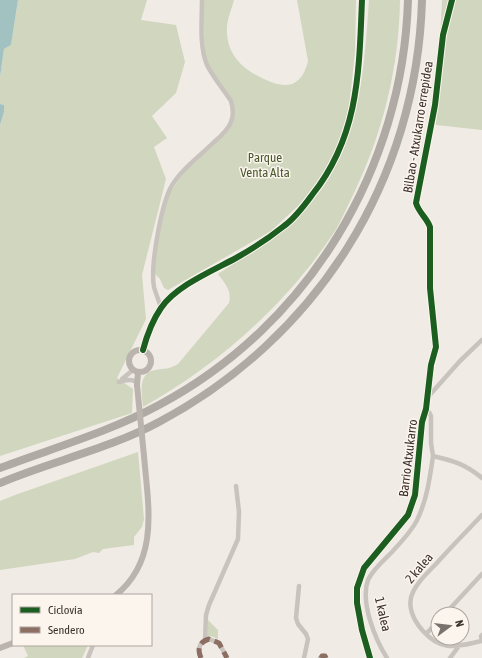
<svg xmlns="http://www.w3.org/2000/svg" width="482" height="658" font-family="'Asap Condensed',sans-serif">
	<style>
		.green { fill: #d1d6bf }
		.water { fill: #a1c2c1 }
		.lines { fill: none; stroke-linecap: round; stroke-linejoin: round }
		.street { stroke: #c9c3be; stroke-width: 4.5 }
		.secondary { stroke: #bab3ae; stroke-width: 6 }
		.highway { stroke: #afaaa4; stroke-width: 8 }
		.secondary-bridge { stroke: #bab3ae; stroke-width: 6 }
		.quiet { stroke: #8d6e63; stroke-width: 5; stroke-dasharray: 10 5; stroke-linecap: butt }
		.cycleway-casing { stroke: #fbf5ee; stroke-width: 8 }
		.cycleway { stroke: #1b5e20; stroke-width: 6 }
		.labels { text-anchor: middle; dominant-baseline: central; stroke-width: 3; stroke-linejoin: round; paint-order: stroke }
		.street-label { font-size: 13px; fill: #3b302b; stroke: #fbf5ee }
		.park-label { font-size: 13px; fill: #4a5a2e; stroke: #fbf5ee }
	</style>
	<rect width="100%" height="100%" fill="#f0ebe5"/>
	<!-- green -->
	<path class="green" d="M18 0H147L141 20 176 25 185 62 176 93 152 116 167 138 154 147 166 179 142 275 146 319 117 378 133 389 132 413 0 456V125L4 112V105L0 104V77L4 49 11 45Z
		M202 0H234C231 11 226 22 227 33 228 56 244 70 264 79 286 90 302 87 308 61L297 0H356L355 52 349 108 339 142 331 159 320 179 298 206 271 231 168 290 164 288 160 279 154 273V260L167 198 185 169 229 126 233 107 205 59Z
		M369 0H400C399 68 383 132 354 193 348 205 342 219 335 231 287 304 218 365 143 407 142 395 137 373 155 370 166 368 167 370 178 364L229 303C232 290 225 284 218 274 235 263 252 252 269 240 276 236 283 231 289 226 358 163 363 88 369 0Z
		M442 0H482V130L436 125Z
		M138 452 144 519 142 527 134 537V545L103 549 99 553 93 552 75 559 0 570V501L15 495Z
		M208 620 218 630V639L211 636H207Z
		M23 645H88L82 658H24L28 656Z"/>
	<!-- water -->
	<path class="water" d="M0 0H18L11 45 4 49 0 77Z
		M0 104 4 105V112L0 125Z"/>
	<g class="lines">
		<!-- street -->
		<path class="street" d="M161 308C159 301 156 294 154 287 150 266 161 208 170 189 179 171 200 156 214 142 220 137 228 130 231 122 234 115 233 108 231 101 223 89 213 77 207 65 199 46 202 20 202 0
			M122 379 133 370
			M119 382C125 380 129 379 135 381L137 385
			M427 398 460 361 482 340
			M426 409 429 412 431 416V443L433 456
			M482 515C467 531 451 547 436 564 428 572 418 581 413 592 406 606 414 621 423 631 443 653 457 646 482 641
			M299 586 296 618 298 624 306 634 308 639 304 658
			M445 614 482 574
			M426 634 438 621
			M205 641 206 615 209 605 238 539 239 512 236 486
			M482 641 481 636 482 635
			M88 658 93 645
			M201 658C197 649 199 642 209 639L219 643 227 658
			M320 658 322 656H325L326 658
			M370 658 362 630 357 603V588L364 568 408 515 415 495 422 422 426 409 431 365 436 347 430 288V227C427 218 419 213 416 203L435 105 443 35 452 0
			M387 658C375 639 360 602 368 580 373 569 384 560 392 552 401 542 413 530 418 518 427 499 430 477 433 456 454 461 465 464 482 478
			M450 658 459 646"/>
		<!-- secondary -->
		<path class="secondary" d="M129 361a11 11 0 1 1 22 0a11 11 0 1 1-22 0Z
			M143 350C147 335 152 321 161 308 176 286 212 271 236 258 252 249 269 238 284 226 295 218 304 206 312 195 359 136 359 72 362 0
			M137 385 138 372
			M116 595C160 559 148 505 144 456
			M0 648 13 643"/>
		<!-- highway -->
		<path class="highway" d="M0 468C53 448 109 432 159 405 309 325 403 168 408 0
			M0 483C52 461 109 449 159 422 317 338 417 180 422 0"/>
		<!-- secondary-bridge -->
		<path class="secondary-bridge" d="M137 385 144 456"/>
		<!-- quiet -->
		<path class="quiet" d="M201 658C197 649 199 642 209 639L219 643 227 658
			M321 658 322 656H325L326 658"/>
		<!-- cycleway casing -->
		<g class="cycleway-casing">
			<path id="cycleway" d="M143 350C147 335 152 321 161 308 176 286 212 271 236 258 252 249 269 238 284 226 295 218 304 206 312 195 359 136 359 72 362 0
				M370 658 362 630 357 603V588L364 568 408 515 415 495 422 422 426 409 431 365 436 347 430 288V227C427 218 419 213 416 203L435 105 443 35 452 0"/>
		</g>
		<!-- cycleway -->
		<use href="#cycleway" class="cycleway"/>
	</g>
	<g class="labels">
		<!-- street labels -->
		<g class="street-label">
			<text transform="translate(418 127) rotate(-81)">Bilbao - Atxukarro errepidea</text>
			<text transform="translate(408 458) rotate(-83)">Barrio Atxukarro</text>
			<text transform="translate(419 568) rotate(-50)">2 kalea</text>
			<text transform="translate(383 614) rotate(77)">1 kalea</text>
		</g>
		<!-- park labels -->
		<g class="park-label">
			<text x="265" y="157">Parque<tspan x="265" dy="15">Venta Alta</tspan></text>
		</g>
	</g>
	<!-- legend -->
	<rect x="12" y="594" width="140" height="52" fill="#fbf5ee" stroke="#aea6a0"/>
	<rect x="20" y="607" width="20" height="6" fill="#1b5e20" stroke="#aea6a0"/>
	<text x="48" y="614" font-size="12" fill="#3b302b">Ciclovía</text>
	<rect x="20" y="627" width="20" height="6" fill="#8d6e63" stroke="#aea6a0"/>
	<text x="48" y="634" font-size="12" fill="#3b302b">Sendero</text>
	<!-- north arrow -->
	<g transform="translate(450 626) rotate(75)"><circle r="19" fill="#fbf5ee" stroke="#aea6a0"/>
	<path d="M0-3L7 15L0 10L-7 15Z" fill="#7a716c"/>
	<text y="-6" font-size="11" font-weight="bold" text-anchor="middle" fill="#3b302b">N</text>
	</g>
</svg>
